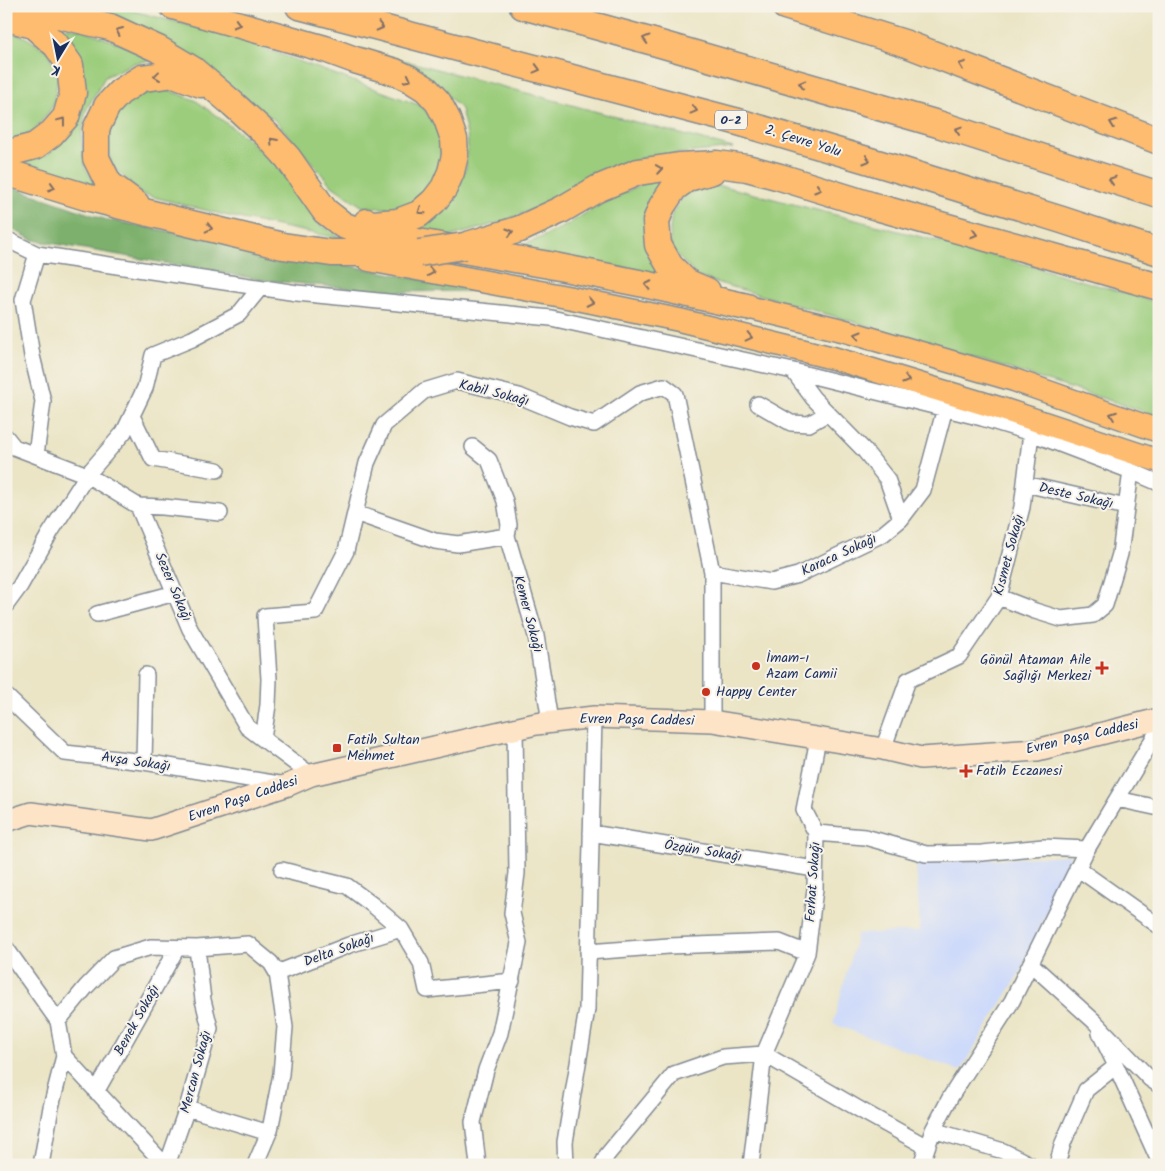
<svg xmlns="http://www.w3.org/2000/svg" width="1165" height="1171" font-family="Kalam,sans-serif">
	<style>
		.built { fill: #cedafa }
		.green { fill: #9ccd7d; stroke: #5c7e6e }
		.forest { fill: #7db06c; stroke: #4c7065 }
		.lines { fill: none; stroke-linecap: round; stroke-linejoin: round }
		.street-casing { stroke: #838a92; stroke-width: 18 }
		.secondary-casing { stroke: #838a92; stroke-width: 24 }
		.primary-casing { stroke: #838a92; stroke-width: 25 }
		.highway-casing { stroke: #838a92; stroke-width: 29 }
		.street { stroke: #fff; stroke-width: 15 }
		.secondary { stroke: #fee4c6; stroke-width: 21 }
		.primary { stroke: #fdbc70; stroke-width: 22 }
		.highway { stroke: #fdbc70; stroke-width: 26 }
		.highway-bridge-casing { stroke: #838a92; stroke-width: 29; stroke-linecap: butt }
		.highway-bridge { stroke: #fdbc70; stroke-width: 26 }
		.oneway { stroke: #816e66 }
		.poi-dot { fill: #c8321e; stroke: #f7f3e8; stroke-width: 2 }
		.labels { text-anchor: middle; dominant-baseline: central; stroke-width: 4; stroke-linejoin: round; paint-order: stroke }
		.shield { fill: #f7f3e8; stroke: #5d6a87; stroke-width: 1 }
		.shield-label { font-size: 12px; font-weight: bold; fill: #1b2f5e }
		.street-label { font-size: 14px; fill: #1b2f5e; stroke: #f7f3e8 }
		.poi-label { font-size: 14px; fill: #1b2f5e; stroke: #f7f3e8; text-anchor: start }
	</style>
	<rect width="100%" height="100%" fill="#f7f3e8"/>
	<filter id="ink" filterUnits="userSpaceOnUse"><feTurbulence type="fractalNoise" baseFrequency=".02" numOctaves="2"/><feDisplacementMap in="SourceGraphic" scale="10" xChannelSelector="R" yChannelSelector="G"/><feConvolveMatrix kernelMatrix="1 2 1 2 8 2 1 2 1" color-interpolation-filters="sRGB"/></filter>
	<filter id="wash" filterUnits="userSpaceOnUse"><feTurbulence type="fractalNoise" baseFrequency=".0096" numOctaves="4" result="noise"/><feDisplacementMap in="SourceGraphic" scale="20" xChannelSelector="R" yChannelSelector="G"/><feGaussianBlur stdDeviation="1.12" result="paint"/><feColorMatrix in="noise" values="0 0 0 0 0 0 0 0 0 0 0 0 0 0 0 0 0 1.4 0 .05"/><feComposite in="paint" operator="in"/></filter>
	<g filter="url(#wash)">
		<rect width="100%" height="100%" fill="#ebe5c6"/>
		<!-- built -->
		<path class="built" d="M1071 855 1020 973 960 1071 833 1024 857 934 920 931 916 864Z"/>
		<!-- green -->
		<path class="green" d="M75 6H114L230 36 419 105 432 117 442 138V167L427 196 398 209 363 207 332 186 277 122 191 55Z
			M41 25 81 29 158 59 134 63 105 77 86 110 81 138 85 168 100 190 13 162 47 155 69 134 82 104Z
			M6 31 23 36 48 51 58 77 53 106 33 132 8 142H6Z
			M365 50 733 148 646 157 601 173 547 204 498 223 452 236 411 232 454 195 466 168 468 139 461 109 426 74Z
			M167 90 195 100 245 137 284 172 319 224 342 239 228 216 142 194 112 166 105 140 113 114 134 95Z
			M665 177 645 237 650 258 659 275 513 248 536 240 567 225 602 203 647 182Z
			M701 185 727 187 1007 259 1159 303V416L917 340 698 277 671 249 670 229 672 213 684 196Z"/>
		<!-- forest -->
		<path class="forest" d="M6 185 104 219 482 291 391 292 262 280 33 240 6 226Z"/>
	</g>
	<g filter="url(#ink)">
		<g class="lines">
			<!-- street casing -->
			<g class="street-casing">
				<path id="street" d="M6 239 37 254 297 293 551 318 793 371 982 418 1031 433 1131 471 1159 483
					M793 371 813 398 864 450 887 479 901 519
					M758 404 791 423 809 424 828 413
					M132 416 153 459 217 470
					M6 437 14 447 87 475 138 506 190 629 247 727 311 775
					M36 455 43 401 32 356 23 300 37 254
					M1025 484 1126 507
					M138 506 163 507 220 513
					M355 513 435 541 458 544 507 536 509 525 505 501 489 460 473 447
					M507 536 536 636 550 721
					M712 572 771 582 798 575 883 534 901 519 923 490 945 408
					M999 597 1035 611 1061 619 1093 615 1105 605 1120 554 1131 471
					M6 605 20 586 50 533 87 475 124 432 145 388 153 355 192 339 239 314 260 288
					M97 614 175 593
					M6 696 65 753 144 762 285 785
					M263 739 268 705 269 679 265 616 315 612 346 551 367 463 384 425 424 391 457 381 519 396 570 417 594 424 640 393 664 386 675 394 712 572V721
					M883 749 908 680 959 656 999 597 1022 507 1031 433
					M144 762 146 675
					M1117 799 1159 808
					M591 833 815 869
					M816 833 804 810 818 739
					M1077 868 1159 926
					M282 870 347 886 374 906 401 929 421 963 427 990 512 981
					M6 948 58 1021 64 1056 165 1165
					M588 952 669 946 779 942 807 953
					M1031 964 1094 1021 1150 1079 1159 1085
					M277 973 349 945 401 929
					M58 1021 86 987 114 958 151 947 197 948 248 944 271 963 277 973 285 1027 281 1074 270 1130 255 1165
					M1100 1033 1116 1066 1159 1161
					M96 1092 177 948
					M187 1108 269 1133
					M933 1130 1003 1151 1031 1165
					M41 1165 51 1107 64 1056
					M167 1165 187 1108 210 1028 203 1000 197 948
					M478 1165 473 1122 486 1070 500 1033 519 943 512 913 517 873 515 728
					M566 1165 565 1142 587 1009 594 717
					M602 1165 607 1155 674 1074 723 1057 764 1054 864 1112 927 1147
					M751 1165 764 1054 807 953 815 889 816 833 865 837 926 854 982 853 1043 847 1087 849
					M921 1165 933 1130 951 1096 1012 1001 1087 849 1159 729
					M1057 1165 1063 1143 1086 1090 1116 1066"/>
			</g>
			<!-- secondary casing -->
			<g class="secondary-casing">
				<path id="secondary" d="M6 821 31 813 151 830 288 785 311 775 536 724 594 717 712 721 883 749 921 758 1037 750 1159 719"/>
			</g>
			<!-- primary casing -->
			<g class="primary-casing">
				<path id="primary" d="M369 260 572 298 679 320 833 358 1002 409 1159 461
					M747 307 842 330 1014 380 1159 431"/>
			</g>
			<!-- highway casing -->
			<g class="highway-casing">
				<path id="highway" d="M16 6 37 10 110 27 158 49 193 70 233 104 268 136 288 158 325 211 343 225 366 234 395 238 549 265 644 284 747 307
					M173 6 325 49 355 60 395 72 410 79 426 89 438 102 447 119 454 139 455 155 451 172 444 188 434 201 419 214 398 222 372 224 367 222
					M299 6 735 121 897 169 1062 220 1159 252
					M523 6 650 41 938 124 1159 195
					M785 6 904 43 1159 141
					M6 18 33 25 56 45 70 65 73 93 66 117 51 134 35 146 12 152 6 151
					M6 170 15 175 86 197 188 223 283 246 331 253H405
					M136 204 109 184 96 158V129L107 106 120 92 142 78 174 74 201 84
					M464 246 520 229 561 210 597 189 638 172 679 166 717 164 747 168 780 177 880 208 1086 266 1159 287
					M707 291 686 282 670 266 658 245 656 221 662 206 674 188 688 178 712 171"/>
			</g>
			<!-- street -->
			<use href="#street" class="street"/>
			<!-- secondary -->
			<use href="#secondary" class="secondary"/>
			<!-- primary -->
			<use href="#primary" class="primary"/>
			<!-- highway -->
			<use href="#highway" class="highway"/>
			<!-- highway-bridge casing -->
			<g class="highway-bridge-casing">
				<path id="highway-bridge" d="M419 253 464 246"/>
			</g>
			<!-- highway-bridge -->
			<use href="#highway-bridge" class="highway-bridge"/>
		</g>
		<!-- one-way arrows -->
		<defs><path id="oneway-chevron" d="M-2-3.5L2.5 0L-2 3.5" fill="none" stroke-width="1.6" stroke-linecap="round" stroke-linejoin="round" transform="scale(1.25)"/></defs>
		<g class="oneway">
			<use href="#oneway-chevron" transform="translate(237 24) rotate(16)"/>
			<use href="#oneway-chevron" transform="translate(380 27) rotate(14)"/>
			<use href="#oneway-chevron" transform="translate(119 31) rotate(-156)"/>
			<use href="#oneway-chevron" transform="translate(646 39) rotate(-165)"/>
			<use href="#oneway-chevron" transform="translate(962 65) rotate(-159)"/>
			<use href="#oneway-chevron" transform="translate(537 69) rotate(15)"/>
			<use href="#oneway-chevron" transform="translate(157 76) rotate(173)"/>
			<use href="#oneway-chevron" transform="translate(408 79) rotate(28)"/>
			<use href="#oneway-chevron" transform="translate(802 84) rotate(-164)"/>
			<use href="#oneway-chevron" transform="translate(694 110) rotate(15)"/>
			<use href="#oneway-chevron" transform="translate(62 121) rotate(-53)"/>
			<use href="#oneway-chevron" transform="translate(1113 123) rotate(-159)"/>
			<use href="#oneway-chevron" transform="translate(958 130) rotate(-162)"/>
			<use href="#oneway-chevron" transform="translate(273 141) rotate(-132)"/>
			<use href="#oneway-chevron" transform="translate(867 160) rotate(17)"/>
			<use href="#oneway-chevron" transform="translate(659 169) rotate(-9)"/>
			<use href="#oneway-chevron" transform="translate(1112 180) rotate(-162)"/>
			<use href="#oneway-chevron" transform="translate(52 187) rotate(17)"/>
			<use href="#oneway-chevron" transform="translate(818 189) rotate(17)"/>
			<use href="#oneway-chevron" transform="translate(421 211) rotate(146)"/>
			<use href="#oneway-chevron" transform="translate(209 228) rotate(13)"/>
			<use href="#oneway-chevron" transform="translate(510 232) rotate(-17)"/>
			<use href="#oneway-chevron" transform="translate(974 234) rotate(16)"/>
			<use href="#oneway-chevron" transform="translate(431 272) rotate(10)"/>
			<use href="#oneway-chevron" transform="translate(648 285) rotate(-168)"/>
			<use href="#oneway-chevron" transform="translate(590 302) rotate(12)"/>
			<use href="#oneway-chevron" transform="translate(858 335) rotate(-164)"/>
			<use href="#oneway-chevron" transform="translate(749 337) rotate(13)"/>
			<use href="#oneway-chevron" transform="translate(906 380) rotate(17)"/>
			<use href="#oneway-chevron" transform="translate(1113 415) rotate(-160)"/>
		</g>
	</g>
	<!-- markers -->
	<g class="poi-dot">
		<circle cx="756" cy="666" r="5"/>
		<path d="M1099.5 660.5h5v5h5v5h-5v5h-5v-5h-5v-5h5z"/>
		<circle cx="706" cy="692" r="5"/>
		<rect x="332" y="743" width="10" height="10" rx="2.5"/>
		<path d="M963.5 763.5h5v5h5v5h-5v5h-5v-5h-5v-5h5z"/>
	</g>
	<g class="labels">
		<!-- shield labels -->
		<rect class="shield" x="715" y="110.5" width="32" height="19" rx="4"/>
		<g class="shield-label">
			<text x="731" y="120">O-2</text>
		</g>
		<!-- street labels -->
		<g class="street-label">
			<text transform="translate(803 141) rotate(17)">2. Çevre Yolu</text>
			<text transform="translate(494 393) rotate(14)">Kabil Sokağı</text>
			<text transform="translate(1076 496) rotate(13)">Deste Sokağı</text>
			<text transform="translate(839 555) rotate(-25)">Karaca Sokağı</text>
			<text transform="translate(1009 555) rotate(-75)">Kısmet Sokağı</text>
			<text transform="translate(173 587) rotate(67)">Sezer Sokağı</text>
			<text transform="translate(528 614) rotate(75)">Kemer Sokağı</text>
			<text transform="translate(637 720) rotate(1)">Evren Paşa Caddesi</text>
			<text transform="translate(1082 737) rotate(-13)">Evren Paşa Caddesi</text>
			<text transform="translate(136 762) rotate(8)">Avşa Sokağı</text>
			<text transform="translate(243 799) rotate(-19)">Evren Paşa Caddesi</text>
			<text transform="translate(703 851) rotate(9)">Özgün Sokağı</text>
			<text transform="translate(813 882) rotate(-86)">Ferhat Sokağı</text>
			<text transform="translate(339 950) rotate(-20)">Delta Sokağı</text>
			<text transform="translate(137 1020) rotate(-61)">Benek Sokağı</text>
			<text transform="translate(196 1072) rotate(-75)">Mercan Sokağı</text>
		</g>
		<!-- poi labels -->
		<g class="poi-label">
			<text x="766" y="658">İmam-ı<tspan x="766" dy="16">Azam Camii</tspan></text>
			<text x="1091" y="660" text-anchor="end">Gönül Ataman Aile<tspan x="1091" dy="16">Sağlığı Merkezi</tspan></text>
			<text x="716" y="692">Happy Center</text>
			<text x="347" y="740">Fatih Sultan<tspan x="347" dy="16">Mehmet</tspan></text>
			<text x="976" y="771">Fatih Eczanesi</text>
		</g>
	</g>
	<!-- margin -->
	<rect width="1165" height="1171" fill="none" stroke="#f7f3e8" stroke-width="25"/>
	<!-- north arrow -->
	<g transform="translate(58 58) rotate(190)" stroke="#f7f3e8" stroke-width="4" paint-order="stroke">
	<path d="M0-4L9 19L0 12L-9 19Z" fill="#1b2f5e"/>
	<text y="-8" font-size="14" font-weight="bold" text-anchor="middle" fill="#1b2f5e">K</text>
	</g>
</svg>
